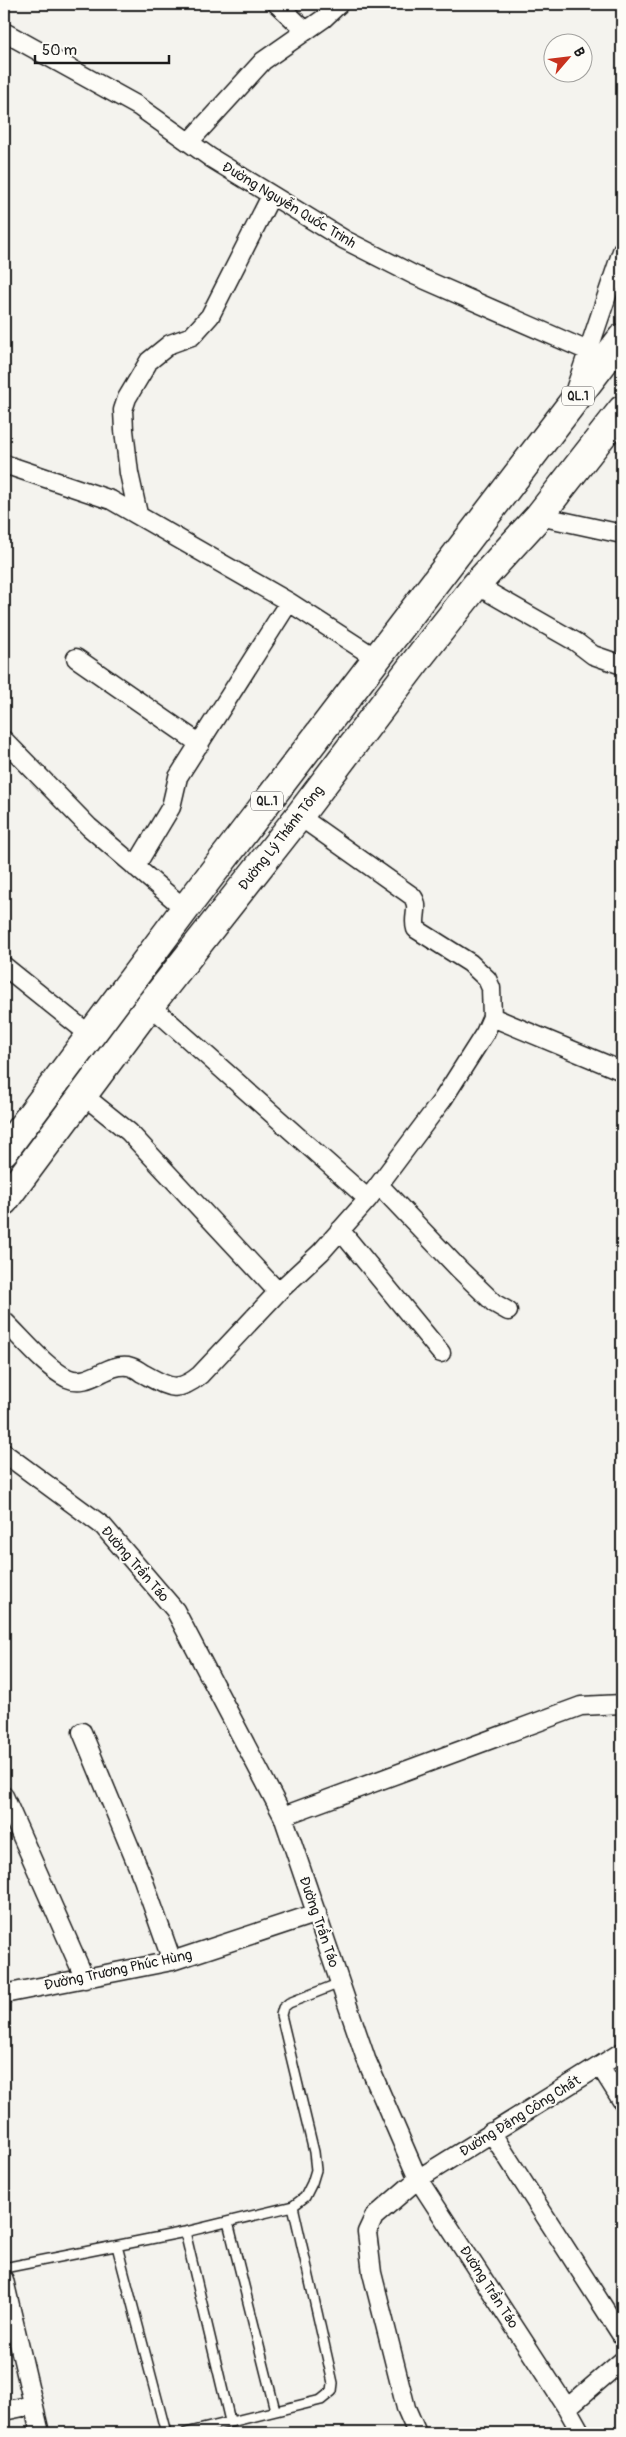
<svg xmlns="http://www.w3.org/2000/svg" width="626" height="2437" font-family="Pangolin,sans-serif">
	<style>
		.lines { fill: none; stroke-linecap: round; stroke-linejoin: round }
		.service-casing { stroke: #1c1c1c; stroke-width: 12 }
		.minor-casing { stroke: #1c1c1c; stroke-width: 21 }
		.primary-casing { stroke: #1c1c1c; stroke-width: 31 }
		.service { stroke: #fdfcf7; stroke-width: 9 }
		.minor { stroke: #fdfcf7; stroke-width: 18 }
		.primary { stroke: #fdfcf7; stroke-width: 28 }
		.labels { text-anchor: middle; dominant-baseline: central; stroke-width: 4; stroke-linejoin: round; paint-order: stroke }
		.shield { fill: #fdfcf7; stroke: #605f5e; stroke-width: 1 }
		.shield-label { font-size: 12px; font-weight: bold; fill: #1c1c1c }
		.street-label { font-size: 14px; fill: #1c1c1c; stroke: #fdfcf7 }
	</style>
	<rect width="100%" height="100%" fill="#f4f3ee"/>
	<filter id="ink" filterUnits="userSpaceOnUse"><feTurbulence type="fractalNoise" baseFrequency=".02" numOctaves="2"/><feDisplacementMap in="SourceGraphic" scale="10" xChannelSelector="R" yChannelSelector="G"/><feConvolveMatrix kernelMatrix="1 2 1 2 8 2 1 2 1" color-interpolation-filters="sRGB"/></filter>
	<g filter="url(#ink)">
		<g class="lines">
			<!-- service casing -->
			<g class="service-casing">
				<path id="service" d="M228 2222 275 2410
					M185 2232 230 2421
					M117 2246 166 2433
					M4 2268 185 2232 293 2206 305 2197 312 2183 316 2170 314 2152 281 2015 283 2008 289 2003 340 1983
					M186 2433 321 2400 332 2391 333 2383 293 2206"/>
			</g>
			<!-- minor casing -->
			<g class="minor-casing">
				<path id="minor" d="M277 4 306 31
					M4 32 138 106 211 158 345 240 414 275 588 351
					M189 142 263 61 323 19 339 4
					M575 390 622 251
					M4 464 111 500 289 602 365 651
					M138 514 129 473 124 430 123 410 127 398 149 361 170 344 192 336 210 316 271 196
					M539 516 622 534
					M476 585 576 642 593 655 622 665
					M76 658 200 744
					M4 740 89 827 185 909
					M135 867 171 807 178 777 289 602
					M4 966 90 1035
					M150 1005 368 1199
					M492 1017 622 1071
					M83 1095 129 1132 278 1292
					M379 1185 459 1269 494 1303 508 1311
					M340 1230 441 1353
					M4 1321C22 1338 45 1367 67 1378 89 1388 106 1363 128 1366 133 1367 138 1370 142 1373 167 1386 176 1395 200 1375L278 1292 321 1252 368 1199 443 1099 485 1033 492 1017 491 988 487 979 470 963 416 929C412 917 421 907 412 896L299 816
					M4 1453 103 1526 175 1610 283 1816 366 2059 418 2179 567 2408 581 2433
					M82 1732 143 1879 172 1961
					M4 1796 85 1979
					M283 1816 581 1706 622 1704
					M4 1994 172 1961 317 1913
					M600 2066 622 2101
					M491 2132 622 2336
					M4 2280 40 2433
					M567 2408 622 2361
					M4 2411 32 2405
					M417 2433 406 2408 372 2273 367 2232 374 2217 418 2179 622 2052"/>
			</g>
			<!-- primary casing -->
			<g class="primary-casing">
				<path id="primary" d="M4 1151 185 909 622 338
					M4 1201 150 1005 299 816 420 656 476 585 539 516 622 410"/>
			</g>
			<!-- service -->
			<use href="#service" class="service"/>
			<!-- minor -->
			<use href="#minor" class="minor"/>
			<!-- primary -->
			<use href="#primary" class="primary"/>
		</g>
	</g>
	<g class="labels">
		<!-- shield labels -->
		<g class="shield">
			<rect x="562" y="386.5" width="32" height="19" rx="4"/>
			<rect x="251" y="791.5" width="32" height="19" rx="4"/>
		</g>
		<g class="shield-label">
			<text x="578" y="396">QL.1</text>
			<text x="267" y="801">QL.1</text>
		</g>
		<!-- street labels -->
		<g class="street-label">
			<text transform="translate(289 205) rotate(31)">Đường Nguyễn Quốc Trinh</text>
			<text transform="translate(281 838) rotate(-52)">Đường Lý Thánh Tông</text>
			<text transform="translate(135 1564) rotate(49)">Đường Trần Táo</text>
			<text transform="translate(319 1922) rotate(71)">Đường Trần Táo</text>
			<text transform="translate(118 1970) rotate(-12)">Đường Trương Phúc Hùng</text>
			<text transform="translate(520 2116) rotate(-32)">Đường Đặng Công Chất</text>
			<text transform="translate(489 2287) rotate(57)">Đường Trần Táo</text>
		</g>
	</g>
	<!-- margin -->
	<rect width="626" height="2437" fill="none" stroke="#fdfcf7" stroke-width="20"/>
	<rect x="10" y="10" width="606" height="2417" fill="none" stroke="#1c1c1c" stroke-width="2" filter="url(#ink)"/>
	<!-- north arrow -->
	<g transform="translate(568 58) rotate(62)"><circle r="24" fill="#fdfcf7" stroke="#a3a29f"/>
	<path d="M0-4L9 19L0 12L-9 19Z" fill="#c8321e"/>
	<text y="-8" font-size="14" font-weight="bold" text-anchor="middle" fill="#1c1c1c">B</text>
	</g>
	<!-- scale -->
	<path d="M35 55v8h134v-8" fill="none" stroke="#1c1c1c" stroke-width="2.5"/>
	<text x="42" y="55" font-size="15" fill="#1c1c1c" stroke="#fdfcf7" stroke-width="4" paint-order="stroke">50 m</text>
</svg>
